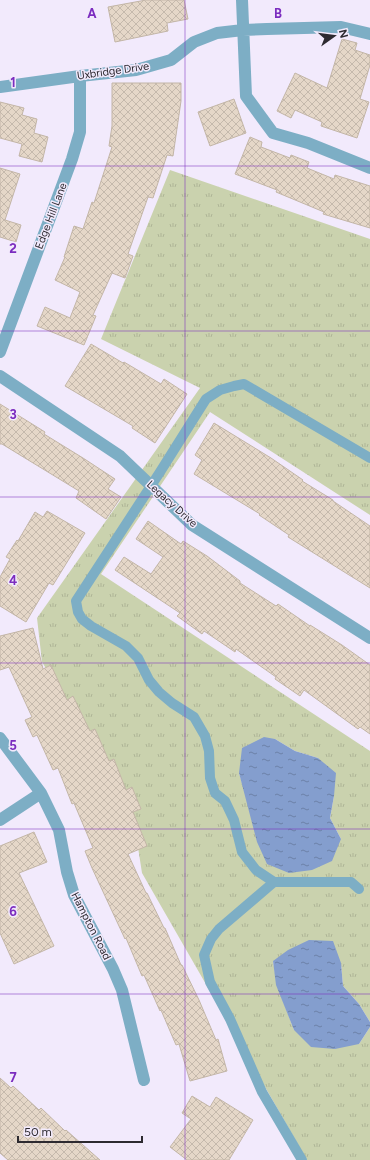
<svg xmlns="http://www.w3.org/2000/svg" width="370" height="1160" font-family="Figtree,sans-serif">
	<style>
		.grass { fill: url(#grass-tufts); fill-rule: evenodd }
		.water { fill: url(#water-ripples) }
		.building { fill: url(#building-cross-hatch); stroke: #c3b6a7 }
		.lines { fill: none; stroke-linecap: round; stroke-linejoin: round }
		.lane { stroke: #7daec5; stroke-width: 10 }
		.street { stroke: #7daec5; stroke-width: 12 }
		.grid { fill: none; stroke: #7b2cbf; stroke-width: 1; stroke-opacity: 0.55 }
		.labels { text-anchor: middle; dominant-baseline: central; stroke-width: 3; stroke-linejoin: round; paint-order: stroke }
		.street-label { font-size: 11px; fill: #2d2a30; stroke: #f2eafc }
		.grid-label { font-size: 13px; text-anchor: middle; font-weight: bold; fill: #7b2cbf; stroke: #f2eafc; stroke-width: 3; stroke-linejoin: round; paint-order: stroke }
	</style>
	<defs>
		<pattern id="grass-tufts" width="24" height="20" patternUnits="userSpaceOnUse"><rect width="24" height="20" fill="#cad2ae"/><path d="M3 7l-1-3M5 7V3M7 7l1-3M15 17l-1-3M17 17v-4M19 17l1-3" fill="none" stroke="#aeb496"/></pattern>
		<pattern id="water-ripples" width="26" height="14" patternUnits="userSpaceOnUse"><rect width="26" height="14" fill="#849ece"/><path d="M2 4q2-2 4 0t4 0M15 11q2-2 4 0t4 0" fill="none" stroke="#6c81a8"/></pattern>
		<pattern id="building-cross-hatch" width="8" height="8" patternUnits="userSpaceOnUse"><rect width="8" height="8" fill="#e5d7c8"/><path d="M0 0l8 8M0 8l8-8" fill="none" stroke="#c5b9ac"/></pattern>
	</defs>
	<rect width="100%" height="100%" fill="#f2eafc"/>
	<!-- grass -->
	<path class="grass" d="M170 170 370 239V515L210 412 101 574 370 751V1022L359 1004 343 986 341 963 273 961 277 985 294 1030 359 1044 370 1027V1160H307L142 873 132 809 42 662 37 618 200 388 101 339ZM275 739 295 751 318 758 334 796 330 818 341 839 246 796 239 773Z"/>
	<!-- water -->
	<path class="water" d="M264 737 275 739 295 751 318 758 336 773 334 796 330 818 341 839 332 861 312 870 289 873 267 864 257 842 239 773 242 748Z
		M309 940 333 941 341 963 343 986 359 1004 370 1022V1027L359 1044 335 1049 311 1047 294 1030 276 985 273 961 288 950Z"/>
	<!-- building -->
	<path class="building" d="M146 0H184L188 19 167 23 168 31 115 42 108 7Z
		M342 39 357 43 355 50 370 55V65L360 99 369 102 357 138 321 126 322 122 295 110 291 118 277 111 295 73 327 88Z
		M112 83H181V101L173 156 167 155 153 198 148 197 128 254 133 256 125 278 112 273 93 315 96 316 84 345 37 326 45 307 70 318 80 292 55 280 65 257H64L74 226 83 229 92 202 94 203 112 147 109 146 112 126Z
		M234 99 246 133 210 146 198 112Z
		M0 102 24 108 22 115 37 119 34 133 48 137 42 162 19 156 22 144 0 138Z
		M250 137 262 142 261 147 290 158 291 155 309 162 307 168 334 179 335 175 370 186V228L323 214 324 212 276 192 277 190 235 174Z
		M0 168 20 174 5 220 21 225 16 242 0 237Z
		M91 344 123 363 124 362 161 384 164 379 187 394 155 443 132 428 133 426 65 386Z
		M0 404 45 432 44 434 83 458 115 479 108 489 121 497 106 519 76 498 79 491 2 444H0Z
		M214 423 271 458 303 480 302 481 333 500V501L370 526V588L288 537 289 535 259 515 260 514 194 474 202 460 195 455Z
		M47 511 85 533 53 585 49 583 26 622 0 606V577L10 559 6 557 17 540 18 541 35 512 43 517Z
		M148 521 181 544 183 541 207 556 240 581V583L276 606 278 604 310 626V625L342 645 370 665V734L360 727 358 729 304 690 300 696 275 679 276 677 236 649 235 652 204 631 202 634 177 616 180 613 115 570 124 557 151 574 163 557 136 539Z
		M33 628 43 669 51 665 67 700 73 696 90 731 95 729 109 761 114 759 126 790 132 787 141 809 133 812 147 846 128 854 146 893H147L164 928H165L181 965H182L199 1000 216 1040 218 1039 227 1071 190 1081 179 1044 176 1045 161 1010 160 1011 144 975 142 976 126 938 125 939 92 868 85 851 93 848 74 803 72 804 58 768 53 770 37 735 33 737 25 720 32 717 9 667 0 670V636Z
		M34 832 47 862 19 873 54 946 14 964 0 933V846Z
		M0 1078 11 1088 13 1086 39 1110 41 1108 65 1131 66 1130 100 1160H8L0 1153Z
		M192 1096 210 1107 216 1097 253 1120 229 1160H187L170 1147 191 1119 182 1113Z"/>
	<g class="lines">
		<!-- lane -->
		<path class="lane" d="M274 882 219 929 211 939 204 955 210 982 230 1019 262 1092 302 1160
			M359 889 351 882H274L256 870 242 852 234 820 225 801 215 793 210 778 209 751 205 736 194 717 172 703 159 692 149 680 138 658 126 646 91 626 82 619 78 612 76 601 160 472 206 399 220 390 234 386 244 384 370 458"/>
		<!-- street -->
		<path class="street" d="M242 0 246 96 273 133 308 143 370 168
			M0 87 80 76 136 70 171 60 194 42 217 33 243 30 267 29 341 27 370 34
			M0 352 72 159 80 132V76
			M0 376 120 456 192 525 370 638
			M0 738 41 793 59 830 67 872 74 895 113 969 122 990 144 1080
			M0 820 41 793"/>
	</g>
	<!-- grid -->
	<path class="grid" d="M185 0V1160M0 166H370M0 331H370M0 497H370M0 663H370M0 829H370M0 994H370"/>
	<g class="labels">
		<!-- street labels -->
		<g class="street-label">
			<text transform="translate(113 71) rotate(-8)">Uxbridge Drive</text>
			<text transform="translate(51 216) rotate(-69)">Edge Hill Lane</text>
			<text transform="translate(172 504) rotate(42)">Legacy Drive</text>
			<text transform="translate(91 926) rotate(63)">Hampton Road</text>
		</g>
	</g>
	<g class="grid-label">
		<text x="92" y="18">A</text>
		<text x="278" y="18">B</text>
		<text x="13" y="87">1</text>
		<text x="13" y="253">2</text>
		<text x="13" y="419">3</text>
		<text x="13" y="585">4</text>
		<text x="13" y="750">5</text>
		<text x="13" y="916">6</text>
		<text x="13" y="1082">7</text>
	</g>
	<!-- north arrow -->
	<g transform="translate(334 36) rotate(76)" stroke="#f2eafc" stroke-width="3" paint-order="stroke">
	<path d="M0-3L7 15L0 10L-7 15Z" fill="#2d2a30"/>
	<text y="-6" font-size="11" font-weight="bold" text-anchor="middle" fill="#2d2a30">N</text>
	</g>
	<!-- scale -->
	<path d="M18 1136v6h124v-6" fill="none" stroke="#2d2a30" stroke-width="2"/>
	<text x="24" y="1136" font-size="12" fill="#2d2a30" stroke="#f2eafc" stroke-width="3" paint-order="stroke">50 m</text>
</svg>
